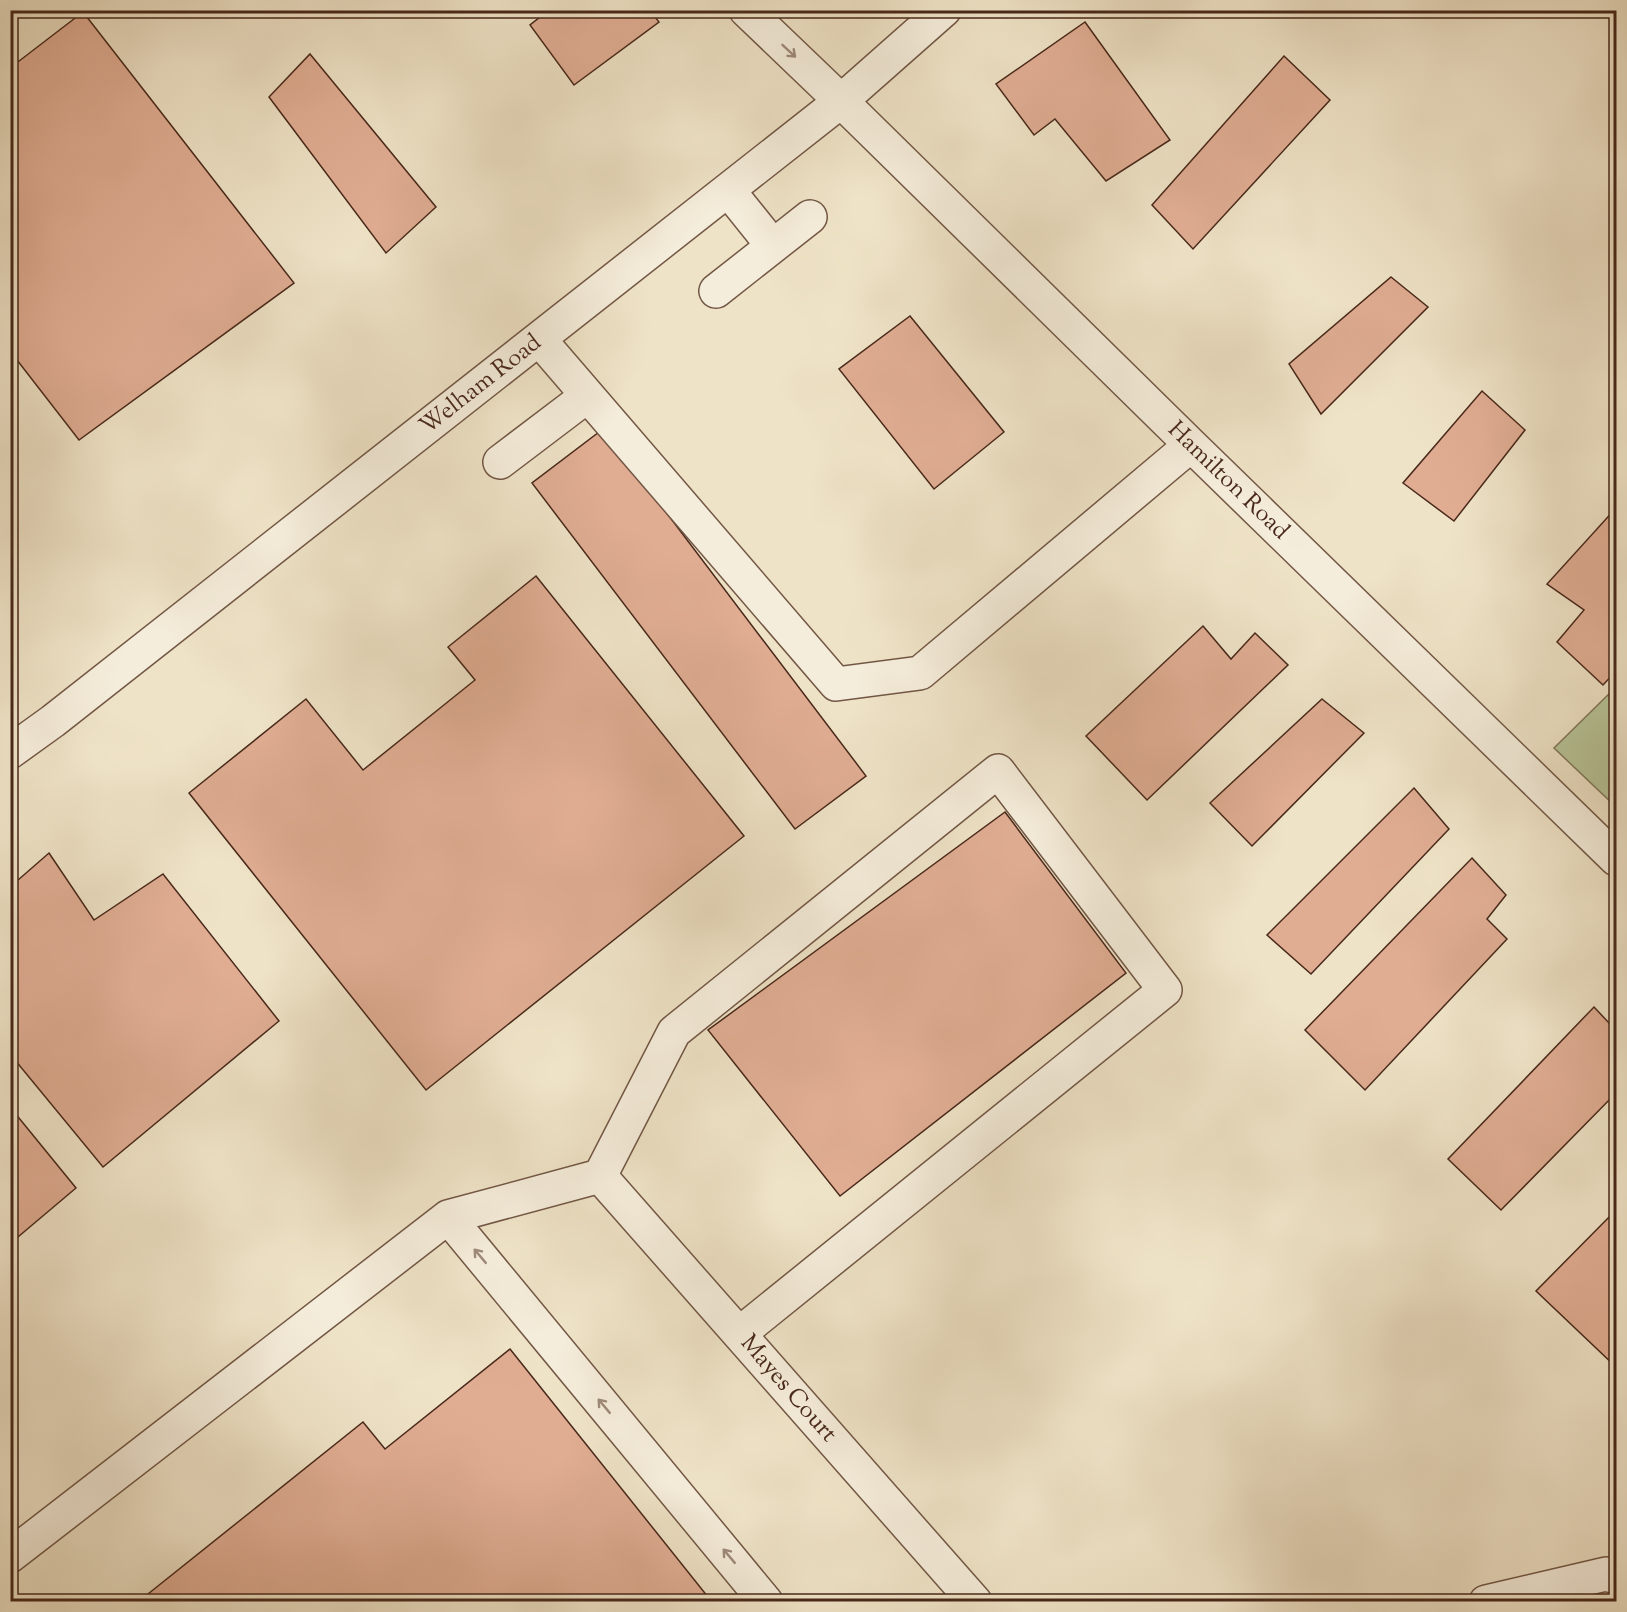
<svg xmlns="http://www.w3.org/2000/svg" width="1627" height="1612" font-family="'Sorts Mill Goudy',serif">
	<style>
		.green { fill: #b7c497; stroke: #807658; stroke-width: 1.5 }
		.building { fill: #e0ad93; stroke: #48281a; stroke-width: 1.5 }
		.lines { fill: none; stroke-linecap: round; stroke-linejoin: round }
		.minor-casing { stroke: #725745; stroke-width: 36 }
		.minor { stroke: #f5eddb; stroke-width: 33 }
		.oneway { stroke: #9e8a7a }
		.labels { text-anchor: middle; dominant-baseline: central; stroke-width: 6; stroke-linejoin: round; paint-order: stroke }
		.street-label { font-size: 24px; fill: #48281a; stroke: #f5eddb }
	</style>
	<rect width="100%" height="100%" fill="#efe3c7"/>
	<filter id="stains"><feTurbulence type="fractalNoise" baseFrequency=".00333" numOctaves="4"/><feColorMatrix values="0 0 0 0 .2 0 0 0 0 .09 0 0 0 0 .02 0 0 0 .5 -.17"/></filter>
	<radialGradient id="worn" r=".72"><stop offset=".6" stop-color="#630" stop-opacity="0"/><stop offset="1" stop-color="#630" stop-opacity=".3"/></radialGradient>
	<!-- green -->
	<path class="green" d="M1616 687V807L1554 748Z"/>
	<!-- building -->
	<path class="building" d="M549 10H650L659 22 574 85 530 25Z
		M83 12 294 283 79 440 10 351V68Z
		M1085 22 1170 140 1106 181 1055 119 1034 135 996 84Z
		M310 54 436 207 386 253 269 97Z
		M1284 56 1330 100 1193 249 1152 205Z
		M1391 277 1428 307 1321 414 1289 364Z
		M910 316 1004 432 934 489 839 369Z
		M1482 391 1525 430 1454 521 1403 483Z
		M603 429 866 776 795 829 532 483Z
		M1616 508V671L1603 685 1557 642 1584 610 1547 584Z
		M536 576 744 836 426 1090 189 793 306 699 363 770 475 680 448 647Z
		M1203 626 1231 659 1255 633 1288 665 1147 800 1086 736Z
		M1322 699 1364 733 1252 846 1210 803Z
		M1414 788 1449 829 1311 974 1267 935Z
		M1005 812 1126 973 840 1196 708 1030Z
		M49 853 94 920 163 874 279 1021 103 1167 10 1054V887Z
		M1472 858 1506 895 1487 919 1507 939 1365 1090 1305 1030Z
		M1594 1007 1609 1023 1616 1015V1093L1501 1210 1448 1159Z
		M10 1107 76 1188 12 1242 10 1240Z
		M1616 1210V1367L1536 1291Z
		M510 1349 712 1602H138L363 1422 385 1449Z"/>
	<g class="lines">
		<!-- minor casing -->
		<g class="minor-casing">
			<path id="minor" d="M746 10 841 101 1191 445 1616 859
				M728 190 773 246
				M716 291 810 217
				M539 339 836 684 920 673 1191 445
				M500 462 587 396
				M10 752 53 721 841 101 944 10
				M600 1176 975 1602
				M448 1217 766 1602
				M10 1556 448 1217 600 1176 674 1032 998 771 1165 990 739 1334
				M1486 1602 1606 1574 1616 1577"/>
		</g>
		<!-- minor -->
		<use href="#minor" class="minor"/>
	</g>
	<!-- one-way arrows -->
	<defs><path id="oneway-shaft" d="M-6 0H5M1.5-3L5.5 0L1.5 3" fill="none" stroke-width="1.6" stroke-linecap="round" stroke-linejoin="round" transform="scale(1.5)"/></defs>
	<g class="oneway">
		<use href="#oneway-shaft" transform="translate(789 51) rotate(43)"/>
		<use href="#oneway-shaft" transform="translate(480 1256) rotate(-130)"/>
		<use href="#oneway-shaft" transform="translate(604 1406) rotate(-130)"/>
		<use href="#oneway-shaft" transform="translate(729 1556) rotate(-130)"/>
	</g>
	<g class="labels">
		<!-- street labels -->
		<g class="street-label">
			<text transform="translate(481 385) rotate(-38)">Welham Road</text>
			<text transform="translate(1228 481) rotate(44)">Hamilton Road</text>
			<text transform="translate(788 1389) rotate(49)">Mayes Court</text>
		</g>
	</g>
	<!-- margin -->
	<rect width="1627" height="1612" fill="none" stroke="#efe3c7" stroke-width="36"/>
	<rect x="12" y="12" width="1603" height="1588" fill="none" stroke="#48281a" stroke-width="3"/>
	<rect x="18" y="18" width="1591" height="1576" fill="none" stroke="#48281a" stroke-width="1.5"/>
	<rect width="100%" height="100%" filter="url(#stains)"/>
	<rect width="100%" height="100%" fill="url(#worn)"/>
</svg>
